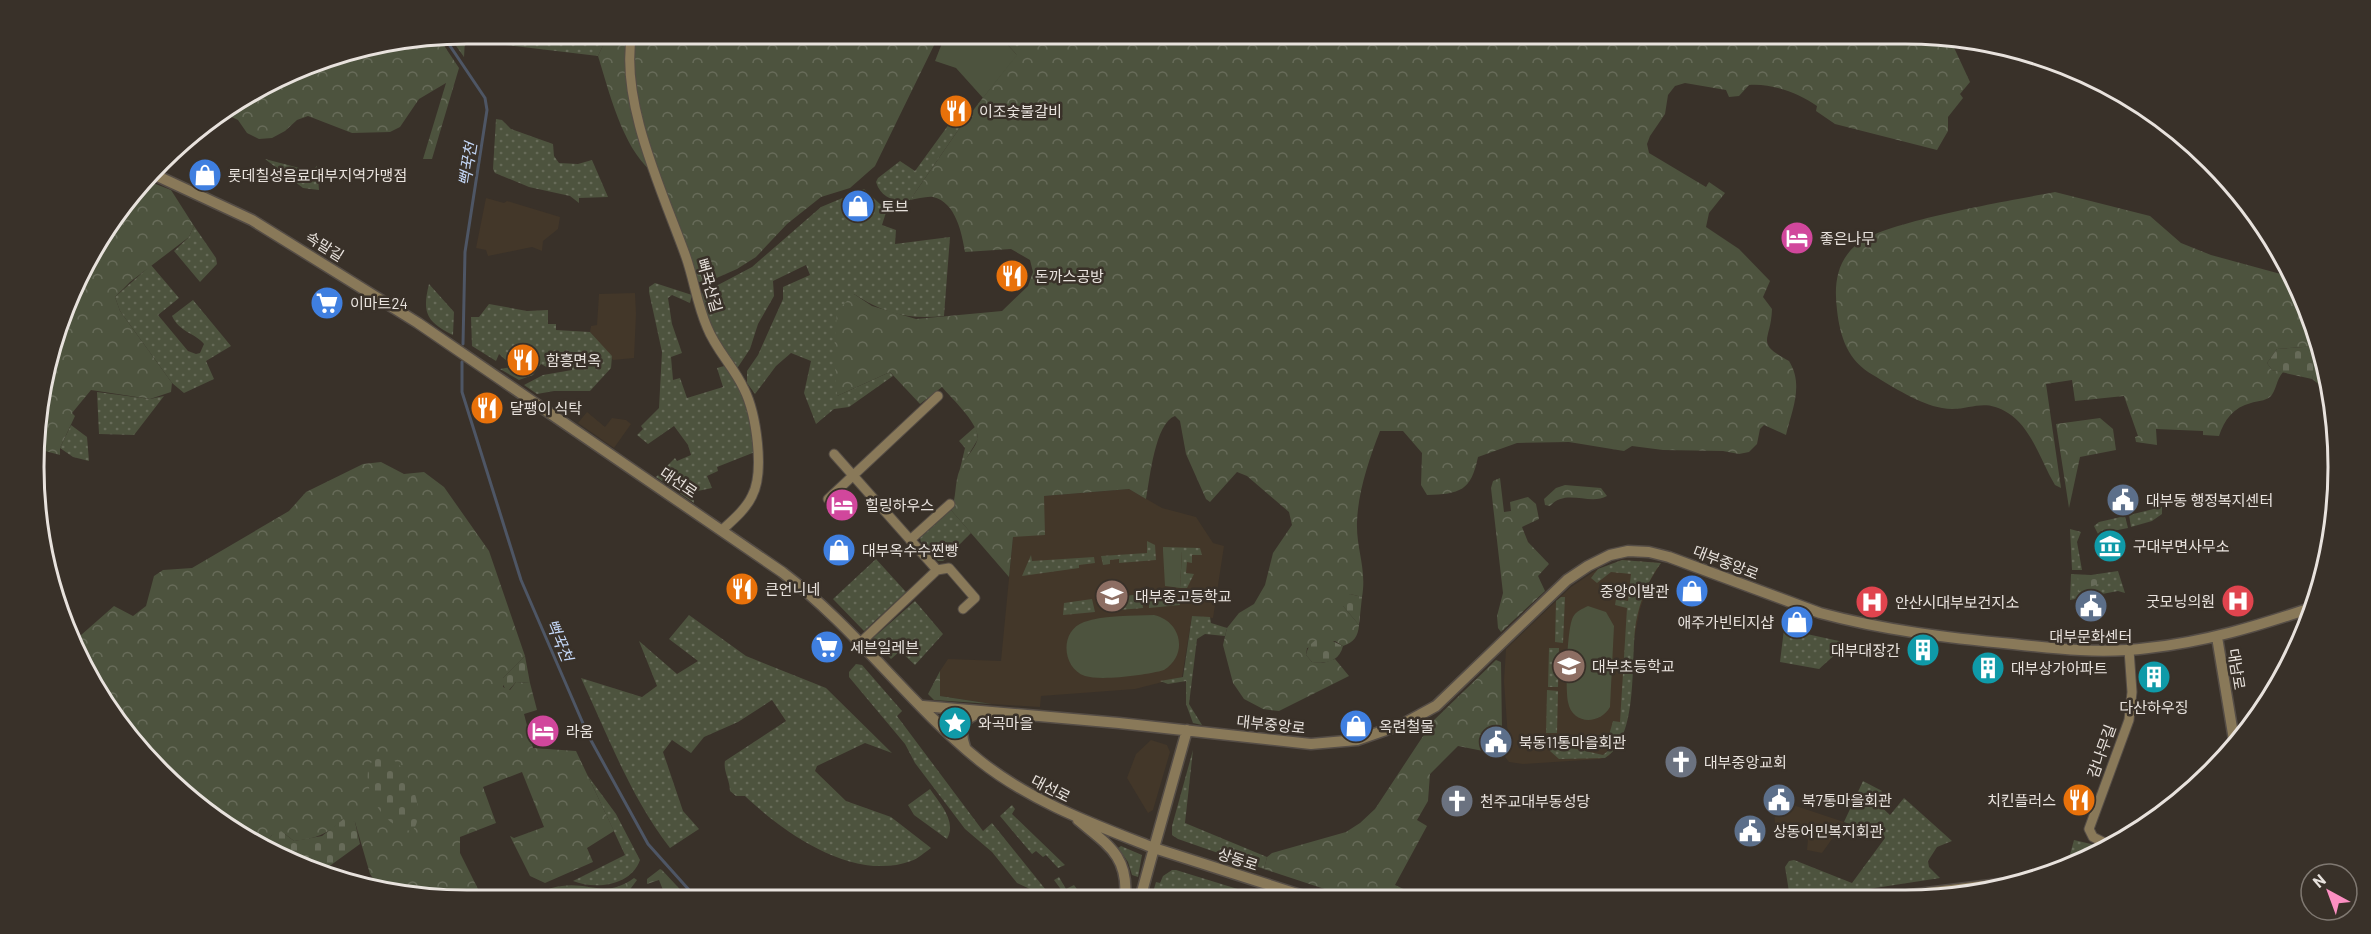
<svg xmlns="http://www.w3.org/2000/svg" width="2371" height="934" font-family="Barlow,'Noto Sans KR',sans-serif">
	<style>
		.built { fill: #433729 }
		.grass { fill: url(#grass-dots) }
		.forest { fill: url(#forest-crowns); fill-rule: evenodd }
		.cemetery { fill: url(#cemetery-stones) }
		.green { fill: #4d533e }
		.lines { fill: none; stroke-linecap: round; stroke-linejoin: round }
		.stream { stroke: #4e5665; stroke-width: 3 }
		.minor-casing { stroke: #554d46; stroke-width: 11 }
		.tertiary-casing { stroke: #554d46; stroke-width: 13 }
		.minor { stroke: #897959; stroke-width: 9 }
		.tertiary { stroke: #897959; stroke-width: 10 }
		.labels { text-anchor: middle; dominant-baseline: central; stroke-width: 5; stroke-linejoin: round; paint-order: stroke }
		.poi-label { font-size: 15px; fill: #e8e2dd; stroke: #393129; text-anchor: start }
		.street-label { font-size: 15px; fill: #e8e2dd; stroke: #393129 }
		.water-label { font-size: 16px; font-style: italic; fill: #c3d6f6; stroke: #393129 }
		.rim { fill: none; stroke: #e8e2dd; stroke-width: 3 }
	</style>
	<defs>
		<pattern id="grass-dots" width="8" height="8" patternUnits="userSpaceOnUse" patternTransform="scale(1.5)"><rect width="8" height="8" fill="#4d533e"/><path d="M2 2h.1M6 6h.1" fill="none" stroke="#676b59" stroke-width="1.8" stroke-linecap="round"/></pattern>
		<pattern id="forest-crowns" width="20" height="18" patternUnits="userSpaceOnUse" patternTransform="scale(1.5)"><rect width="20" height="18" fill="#4d533e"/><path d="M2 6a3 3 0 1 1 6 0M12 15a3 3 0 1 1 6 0" fill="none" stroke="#676b59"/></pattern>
		<pattern id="cemetery-stones" width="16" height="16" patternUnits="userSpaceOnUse" patternTransform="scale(1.5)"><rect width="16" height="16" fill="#4d533e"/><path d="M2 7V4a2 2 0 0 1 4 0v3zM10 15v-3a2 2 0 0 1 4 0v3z" fill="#676b59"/></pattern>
	</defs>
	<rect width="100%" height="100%" fill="#393129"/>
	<!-- built -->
	<path class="built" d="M486 198 504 203 507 201 560 217 558 229 543 241 542 251 532 247 488 256 486 250 476 248Z
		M635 293 636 314 634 358 613 360 590 332 591 326 597 325 599 294Z
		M587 412 605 427 612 418 626 420 631 424 614 448 578 423Z
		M1129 489 1162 508 1196 517 1213 543 1224 546 1213 618 1192 616 1182 677 1135 689 1041 696 1040 707 992 704 940 696V671L948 659 1001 661 1013 537 1044 496Z
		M1622 560 1661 563 1650 581 1640 609 1634 639 1629 710 1616 746 1609 756 1600 759 1523 764 1509 762 1505 757 1508 738 1504 681 1506 649 1571 587 1598 569Z
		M1151 740 1167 745 1170 752 1153 810 1148 813 1127 778 1136 754Z
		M1787 803 1844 822 1822 853 1807 850 1808 839 1775 827 1774 804 1786 808Z"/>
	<!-- grass -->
	<path class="grass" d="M467 33H609L598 56 465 40 464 57 449 36Z
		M997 33H1033L1017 55Z
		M496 119 502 120 511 129 553 144 554 156 559 163 578 164 592 160 608 197 579 198V203L570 196 529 187 495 173 493 169Z
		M952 120 961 126 910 200C894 202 881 198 876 182L878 178 900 161 915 171Z
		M265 159 311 171 317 166 319 190 303 188Z
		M864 189 880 204 888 206 882 225 896 230 895 244 950 237 944 316C909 320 883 313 854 294L837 396 890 372 893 376 849 407 834 409 816 424 804 393 811 361 791 353 776 366 755 394 747 383V371L758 355 783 299V287L810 275 806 265 773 281 774 296 758 324 750 349 736 370 708 325 701 294 752 267 821 207Z
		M194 226 216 258 217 264 200 282 174 251 189 237Z
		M151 265 179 298 158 315 188 351 196 354 200 353 204 344C195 333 179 332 172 316L193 300 231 346 206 361 214 379 184 393 172 383 120 311 115 297Z
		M655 283 692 295 690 303 672 295 668 298 672 324 682 353 671 357 673 380 680 378 687 398 723 387 717 368 724 366C745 391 750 420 755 452L717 467 718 471 707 476 712 488 693 492 694 503 656 477 675 458 677 461 691 455 688 445 674 426 648 444 637 435 643 429 641 426 659 408 662 352 649 292V287Z
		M429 284 454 312 453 335C426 322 422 312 429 284Z
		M489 304 527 311 548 310V324H556V330L590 332 612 356 611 368 590 391H554L537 394 524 385 543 375 572 370V367L562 359 550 369 541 364 533 375 519 380 500 369 532 363 529 350 512 354 514 363 510 364 499 354 496 361 472 346 471 317H479Z
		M2318 342 2330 393 2312 379Z
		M97 392 150 399 164 396 134 435 99 434Z
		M71 425 87 437 89 461 73 457 60 448Z
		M976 426 978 439 960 469 965 448 959 441Z
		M2162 507V514L2152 521 2131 527 2129 515Z
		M951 510 971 533 943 561H938L921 542 920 538Z
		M2125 516 2128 528 2098 534 2094 526 2099 522Z
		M2070 529 2081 532 2077 542 2082 570H2072Z
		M1147 541 1155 545 1156 560 1119 563V559L1110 560V564L1103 565 1101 556 1147 553Z
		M1163 547 1200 548 1202 555H1192V563L1187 562 1186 573 1194 574 1187 588H1180L1182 552 1163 551Z
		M1031 555 1032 561 1094 557 1095 563 1079 565V568L1022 576Z
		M876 559 906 592 864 631 833 599Z
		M1622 560 1661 563C1648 580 1640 601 1636 622 1630 658 1640 737 1605 758L1559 759 1550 751 1548 739 1559 740 1563 746 1603 755 1609 750 1606 746 1613 721 1620 722 1627 608 1615 605 1616 599 1628 601 1631 574 1611 572 1597 583 1591 578 1598 569Z
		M2118 571 2125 593 2118 591 2070 600 2071 574 2091 575Z
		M1165 592 1178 599 1180 605 1149 608V593Z
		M1141 594 1143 608 1119 610 1117 597Z
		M1561 597H1565L1563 643 1555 642 1556 601Z
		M1092 599 1095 612 1063 615 1064 603Z
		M915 601 943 634 915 665 900 651 891 659 872 639Z
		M689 615 746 656 826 688 892 753 865 743 817 766 815 771 846 801 891 817 931 848C925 852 918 859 911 861 854 882 785 834 745 796H736L730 791C730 780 723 771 725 761L786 721 772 700 738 722 704 737 691 753 672 740 663 752 683 811 699 829 670 848C631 798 608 736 581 678L642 697 657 686 639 641 677 674 698 661 669 639Z
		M1192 616 1210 617 1211 623 1227 628 1225 636 1205 634 1197 639 1189 704 1202 725 1193 723 1186 704V681L1168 684 1160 681 1183 677Z
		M1784 629 1848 643 1819 669 1780 662Z
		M1549 648H1559L1558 687H1548Z
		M856 664 862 665 902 711 897 716 983 831 992 823 1054 900 1017 883 992 852 965 829 915 763 905 744 849 677V672Z
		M1547 690 1558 691 1557 733H1546Z
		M1193 750 1185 823 1267 857 1264 869 1178 839 1172 835V826Z
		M588 776 616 814 640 860C631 886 595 890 573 881L625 855Z
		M1863 781 1882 791 1875 801 1890 815 1904 798 1952 841 1937 847 1928 861 1929 867 1940 878 1810 898H1790L1785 867 1789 861 1794 860 1852 883 1885 838 1884 835 1844 822Z
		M930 789C940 804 957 821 947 839L914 815 908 805Z
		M1012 805 1015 809 1012 814 1065 865 1058 868 1046 855 1043 857 1036 851 1032 854 1000 816Z
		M2074 840 2108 848 2096 856 2068 862Z
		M1121 846 1142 855 1138 877 1132 875 1128 862 1118 848Z
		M1172 870H1176L1270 899H1199L1177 890H1174L1169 899H1151L1156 882 1160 883 1163 876Z
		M1059 877 1066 889 1074 885 1084 899H1068L1054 880Z"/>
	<!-- forest -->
	<path class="forest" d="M609 33H629L627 45 651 171C622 146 609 91 598 56Z
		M634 33H940L875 166 850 188 821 197 787 224 756 257 737 269 703 284 694 279C666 204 627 114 634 33Z
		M1033 33H1904L1950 39 1970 82 1960 94 1963 98 1948 117V131L1937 150 1835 124 1816 111 1817 106C1799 93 1771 83 1749 85L1739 96 1729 97 1726 90 1685 83 1675 86 1668 95 1665 114 1650 136 1647 144 1649 153 1706 187 1709 182 1725 193 1709 213 1706 227 1739 249 1770 281 1763 297 1772 309C1771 342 1754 342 1789 361 1804 385 1792 410 1786 435L1764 425 1760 429 1757 444 1749 452 1739 454 1723 451 1663 450 1632 446 1624 451 1569 442 1517 443 1478 457C1471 491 1460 494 1427 495L1421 485 1422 453 1403 431H1380C1369 459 1358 492 1357 522 1356 549 1367 569 1362 597L1350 594 1343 606 1359 625C1358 637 1354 642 1343 646L1335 641 1307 648 1306 655 1312 662 1323 663 1335 659 1349 676 1279 711 1263 709 1244 699 1233 683 1223 645 1227 628 1239 613 1254 604 1265 585 1273 553 1292 525 1289 512 1247 476 1237 472 1210 502 1206 499 1186 454 1180 421 1175 416C1155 423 1150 478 1146 499L1129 489 1044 496 1045 535 1013 537 1009 577 951 510C957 497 954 483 960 469 964 459 974 450 977 441 983 427 951 398 942 387L920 404 890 372 837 396 834 352 837 311 854 294 872 306 916 319 1002 311 1028 286 1033 272 1030 260 1011 249 965 252C962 234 956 202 933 197 927 196 917 199 910 200L961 126Z
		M439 38 459 68 432 159H423L446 83 419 99 400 127 390 132 352 133 308 116 297 120 285 131 272 138 259 139 247 133 238 120 221 112 250 91 327 56Z
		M148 181 171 190 194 226 189 237 130 282 115 297 120 311 172 383 171 392 150 399 91 390 72 413 75 416 60 448V455L45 451 40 501 37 410 56 327 91 250Z
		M2055 192 2150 216 2181 243 2211 255 2292 277C2299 292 2322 331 2317 346L2277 349 2267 363 2272 370 2283 372C2276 380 2276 392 2270 397 2265 401 2257 401 2251 403 2234 407 2224 420 2219 436L2203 435V431L2156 429 2157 445 2136 442 2135 437 2138 436 2124 396 2075 401 2072 380 2046 384 2061 488 2055 485C2041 462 2032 428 2008 413 1982 396 1968 413 1942 408 1919 404 1893 387 1873 375 1848 361 1840 337 1837 310 1834 285 1836 262 1857 244 1885 221 2014 200 2055 192Z
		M2100 418 2113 429 2116 450 2080 457 2069 508 2056 424Z
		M381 462 404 474 424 472 444 487 489 551 525 656 503 678V687L510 690 516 682 530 683 537 710 524 714 533 748 576 751 614 831 587 848 593 862 545 883 530 876 510 836 514 838 544 827 522 772 483 787 496 823 460 837V853L484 901 381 890 370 874 355 822 342 820C329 834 314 839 294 841L285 834 272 835 262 848 203 812 106 708 72 643 114 606 133 616 146 606 154 576 163 570 192 568 289 511 306 492 363 464ZM368 773 411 831 370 790Z
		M1500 478 1504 512 1511 511 1510 502 1528 497 1536 504 1539 519 1522 527 1528 542 1549 564 1538 576 1545 591 1501 632 1498 628 1497 616 1503 593 1491 488 1493 481Z
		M1565 485 1601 488 1607 496C1590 506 1566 488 1550 506L1545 505 1544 499 1556 488Z
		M1496 660 1501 662 1502 731 1492 729 1488 752 1458 746 1430 774 1428 801 1417 820 1427 826 1395 885 1418 896 1417 899H1355L1264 869 1267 857 1272 853 1346 832 1360 823 1375 809 1433 721Z
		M940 671V696L992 704 934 700 928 694Z
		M660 869 662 870 690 900H667L659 880 647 884V879Z
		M634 878 637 880 628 892 615 901H522C535 896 548 887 562 886 591 882 605 899 634 878Z"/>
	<!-- cemetery -->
	<path class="cemetery" d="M2317 346 2319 348 2312 379 2272 370 2267 363 2277 349Z
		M2098 575 2101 583 2079 591 2078 577Z
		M1350 594 1362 597 1359 625 1343 606V598Z
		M1324 637 1343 646C1339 662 1326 664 1312 662L1306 655C1308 644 1314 640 1324 637Z
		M525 656 530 683 516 682 509 690H506L502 683 503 678Z
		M383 755C407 759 429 813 412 831 375 828 350 762 383 755Z
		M346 817 355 822 360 844 320 873 275 856 262 848 272 835 281 831 294 841 322 836Z"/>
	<!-- green -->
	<path class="green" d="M946 33H997L1017 55 983 98 956 68 935 61Z
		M1163 551H1182L1180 588 1165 586Z
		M1588 606 1606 612 1614 626 1610 707C1600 725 1572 725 1568 702 1565 689 1567 628 1573 617 1576 611 1582 609 1588 606Z
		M1154 615C1181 621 1189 654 1164 670 1148 675 1101 681 1085 676 1062 668 1059 631 1084 622 1104 615 1132 616 1154 615Z"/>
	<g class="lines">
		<!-- stream -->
		<path class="stream" d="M444 37 485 98 487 110 465 252 463 344
			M462 362V392L521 580 588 735 648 844 698 900"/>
		<!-- minor casing -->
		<g class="minor-casing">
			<path id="minor" d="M632 33C619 101 663 193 686 257 694 280 697 304 707 327 716 350 734 367 744 389 756 413 765 472 752 496 746 509 733 520 722 530
				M834 454 937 570
				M828 499 938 396
				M910 540 950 504
				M860 643 937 570 949 568 975 598 963 609
				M2111 846 2093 837 2089 829 2129 720 2132 692 2129 650"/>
		</g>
		<!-- tertiary casing -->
		<g class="tertiary-casing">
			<path id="tertiary" d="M153 174 252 220 418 323 782 572C855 627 909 704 980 761 1032 802 1093 824 1154 848L1140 899
				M2217 637 2234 740
				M923 706 1119 723 1311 744 1357 740 1403 724 1436 706 1567 580 1588 566 1610 555 1628 551 1649 552 1669 557 1820 613C1883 630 1948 638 2013 644 2058 649 2103 654 2148 648 2205 642 2257 626 2311 608
				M1187 730 1154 848 1313 899
				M965 747C959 730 962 718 980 713
				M1078 820C1108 845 1129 856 1125 899
				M1894 897 2007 883"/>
		</g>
		<!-- minor -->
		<use href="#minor" class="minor"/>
		<!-- tertiary -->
		<use href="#tertiary" class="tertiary"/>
	</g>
	<!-- icons -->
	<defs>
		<g id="restaurant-disc" transform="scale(1.725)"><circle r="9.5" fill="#e8710a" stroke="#393129"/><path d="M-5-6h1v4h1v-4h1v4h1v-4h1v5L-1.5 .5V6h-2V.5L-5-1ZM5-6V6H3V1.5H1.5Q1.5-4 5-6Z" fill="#fff"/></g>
		<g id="shop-disc" transform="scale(1.725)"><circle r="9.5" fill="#3f7fe0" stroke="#393129"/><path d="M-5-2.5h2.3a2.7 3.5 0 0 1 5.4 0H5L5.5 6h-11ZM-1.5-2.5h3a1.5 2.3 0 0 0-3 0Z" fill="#fff"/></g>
		<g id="hotel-disc" transform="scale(1.725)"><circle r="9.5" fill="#d1479c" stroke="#393129"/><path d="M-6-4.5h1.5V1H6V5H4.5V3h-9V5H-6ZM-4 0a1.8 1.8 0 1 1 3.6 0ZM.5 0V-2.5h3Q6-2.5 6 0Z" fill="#fff"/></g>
		<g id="supermarket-disc" transform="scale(1.725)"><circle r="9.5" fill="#3f7fe0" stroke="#393129"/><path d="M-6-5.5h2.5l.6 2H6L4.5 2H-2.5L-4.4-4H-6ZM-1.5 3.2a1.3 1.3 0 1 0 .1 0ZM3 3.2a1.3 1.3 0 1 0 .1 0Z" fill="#fff"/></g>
		<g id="civic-disc" transform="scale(1.725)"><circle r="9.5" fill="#5c6f8a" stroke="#393129"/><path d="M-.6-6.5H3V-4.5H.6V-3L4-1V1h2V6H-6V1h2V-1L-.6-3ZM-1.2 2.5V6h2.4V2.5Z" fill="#fff"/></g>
		<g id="museum-disc" transform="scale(1.725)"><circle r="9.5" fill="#0f9aa8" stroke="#393129"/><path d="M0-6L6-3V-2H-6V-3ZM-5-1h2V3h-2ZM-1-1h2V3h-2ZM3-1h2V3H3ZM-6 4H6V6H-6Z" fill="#fff"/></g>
		<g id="school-disc" transform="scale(1.725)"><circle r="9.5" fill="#8d6e63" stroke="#393129"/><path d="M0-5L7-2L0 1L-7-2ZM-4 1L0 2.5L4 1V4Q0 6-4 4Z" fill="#fff"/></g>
		<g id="hospital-disc" transform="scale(1.725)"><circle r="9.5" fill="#e0444e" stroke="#393129"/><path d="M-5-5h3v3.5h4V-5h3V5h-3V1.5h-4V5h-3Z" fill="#fff"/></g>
		<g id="building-disc" transform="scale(1.725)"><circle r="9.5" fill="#0f9aa8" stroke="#393129"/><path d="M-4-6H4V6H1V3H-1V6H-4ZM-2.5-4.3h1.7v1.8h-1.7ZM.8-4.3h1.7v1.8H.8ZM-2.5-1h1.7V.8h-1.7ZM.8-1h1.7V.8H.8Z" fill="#fff"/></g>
		<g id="sight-disc" transform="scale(1.725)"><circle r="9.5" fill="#0f9aa8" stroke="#393129"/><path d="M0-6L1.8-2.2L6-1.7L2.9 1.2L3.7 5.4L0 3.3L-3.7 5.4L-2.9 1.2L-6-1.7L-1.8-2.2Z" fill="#fff"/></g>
		<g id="church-disc" transform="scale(1.725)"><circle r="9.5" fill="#6b7280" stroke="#393129"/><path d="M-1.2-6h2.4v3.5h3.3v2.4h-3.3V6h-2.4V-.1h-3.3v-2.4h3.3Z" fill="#fff"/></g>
	</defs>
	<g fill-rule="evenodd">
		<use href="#restaurant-disc" x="956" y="111"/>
		<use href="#shop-disc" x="205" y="175"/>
		<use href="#shop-disc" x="858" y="206"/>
		<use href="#hotel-disc" x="1797" y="238"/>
		<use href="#restaurant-disc" x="1012" y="276"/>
		<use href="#supermarket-disc" x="327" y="303"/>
		<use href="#restaurant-disc" x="523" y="360"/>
		<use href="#restaurant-disc" x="487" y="408"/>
		<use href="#civic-disc" x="2123" y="500"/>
		<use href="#hotel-disc" x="842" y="505"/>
		<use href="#museum-disc" x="2110" y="546"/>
		<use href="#shop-disc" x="839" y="550"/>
		<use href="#restaurant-disc" x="742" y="589"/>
		<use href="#shop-disc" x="1692" y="591"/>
		<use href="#school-disc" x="1112" y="596"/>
		<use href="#hospital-disc" x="2238" y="601"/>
		<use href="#hospital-disc" x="1872" y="602"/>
		<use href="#civic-disc" x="2091" y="606"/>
		<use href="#shop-disc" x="1797" y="622"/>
		<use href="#supermarket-disc" x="827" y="647"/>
		<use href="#building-disc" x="1923" y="650"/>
		<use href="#school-disc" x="1569" y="666"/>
		<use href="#building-disc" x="1988" y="668"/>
		<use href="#building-disc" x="2154" y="677"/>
		<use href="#sight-disc" x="955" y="723"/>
		<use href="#shop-disc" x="1356" y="726"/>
		<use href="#hotel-disc" x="543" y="731"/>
		<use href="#civic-disc" x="1496" y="742"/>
		<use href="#church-disc" x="1681" y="762"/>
		<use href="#civic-disc" x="1779" y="800"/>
		<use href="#restaurant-disc" x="2079" y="800"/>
		<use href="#church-disc" x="1457" y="801"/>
		<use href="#civic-disc" x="1750" y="831"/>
	</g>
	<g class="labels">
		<!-- poi labels -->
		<g class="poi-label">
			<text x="979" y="111">이조숯불갈비</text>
			<text x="228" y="175">롯데칠성음료대부지역가맹점</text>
			<text x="881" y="206">토브</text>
			<text x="1820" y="238">좋은나무</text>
			<text x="1035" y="276">돈까스공방</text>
			<text x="350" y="303">이마트24</text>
			<text x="546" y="360">함흥면옥</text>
			<text x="510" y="408">달팽이 식탁</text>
			<text x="2146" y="500">대부동 행정복지센터</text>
			<text x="865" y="505">힐링하우스</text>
			<text x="2133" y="546">구대부면사무소</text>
			<text x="862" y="550">대부옥수수찐빵</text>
			<text x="765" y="589">큰언니네</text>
			<text x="1669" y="591" text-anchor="end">중앙이발관</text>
			<text x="1135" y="596">대부중고등학교</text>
			<text x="2215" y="601" text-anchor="end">굿모닝의원</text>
			<text x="1895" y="602">안산시대부보건지소</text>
			<text x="1774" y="622" text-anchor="end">애주가빈티지샵</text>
			<text x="2091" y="636" text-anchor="middle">대부문화센터</text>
			<text x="850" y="647">세븐일레븐</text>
			<text x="1900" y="650" text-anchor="end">대부대장간</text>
			<text x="1592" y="666">대부초등학교</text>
			<text x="2011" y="668">대부상가아파트</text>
			<text x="2154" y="707" text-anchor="middle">다산하우징</text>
			<text x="978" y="723">와곡마을</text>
			<text x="1379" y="726">옥련철물</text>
			<text x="566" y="731">라움</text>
			<text x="1519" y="742">북동11통마을회관</text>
			<text x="1704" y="762">대부중앙교회</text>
			<text x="1802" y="800">북7통마을회관</text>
			<text x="2056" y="800" text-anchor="end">치킨플러스</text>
			<text x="1480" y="801">천주교대부동성당</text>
			<text x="1773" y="831">상동어민복지회관</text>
		</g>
		<!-- street labels -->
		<g class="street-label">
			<text transform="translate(325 246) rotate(32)">속말길</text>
			<text transform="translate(710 285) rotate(74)">뻐꾹산길</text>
			<text transform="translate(679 482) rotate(34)">대선로</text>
			<text transform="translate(1726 562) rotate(21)">대부중앙로</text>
			<text transform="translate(2237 669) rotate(81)">대남로</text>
			<text transform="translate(1271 724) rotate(6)">대부중앙로</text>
			<text transform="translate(2101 751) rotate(-70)">감나무길</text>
			<text transform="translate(1051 788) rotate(27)">대선로</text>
			<text transform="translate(1238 859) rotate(18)">상동로</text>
		</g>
		<!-- water labels -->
		<g class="water-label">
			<text transform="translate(467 164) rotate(-81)">뻑꾹천</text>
			<text transform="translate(560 640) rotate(67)">뻑꾹천</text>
		</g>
	</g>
	<!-- crop -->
	<path d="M0 0H2371V934H0ZM467 44H1905A423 423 0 0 1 2328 467V467A423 423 0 0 1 1905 890H467A423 423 0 0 1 44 467V467A423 423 0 0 1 467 44Z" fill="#393129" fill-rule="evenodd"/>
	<path class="rim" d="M467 44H1905A423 423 0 0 1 2328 467V467A423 423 0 0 1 1905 890H467A423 423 0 0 1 44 467V467A423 423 0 0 1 467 44Z"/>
	<!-- north arrow -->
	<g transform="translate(2329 892) rotate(319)"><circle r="28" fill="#393129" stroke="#7f7871" stroke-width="1.5"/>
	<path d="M0-4.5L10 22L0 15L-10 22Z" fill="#fc8fc2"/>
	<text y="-9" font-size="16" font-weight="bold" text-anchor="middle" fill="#e8e2dd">N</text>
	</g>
</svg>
